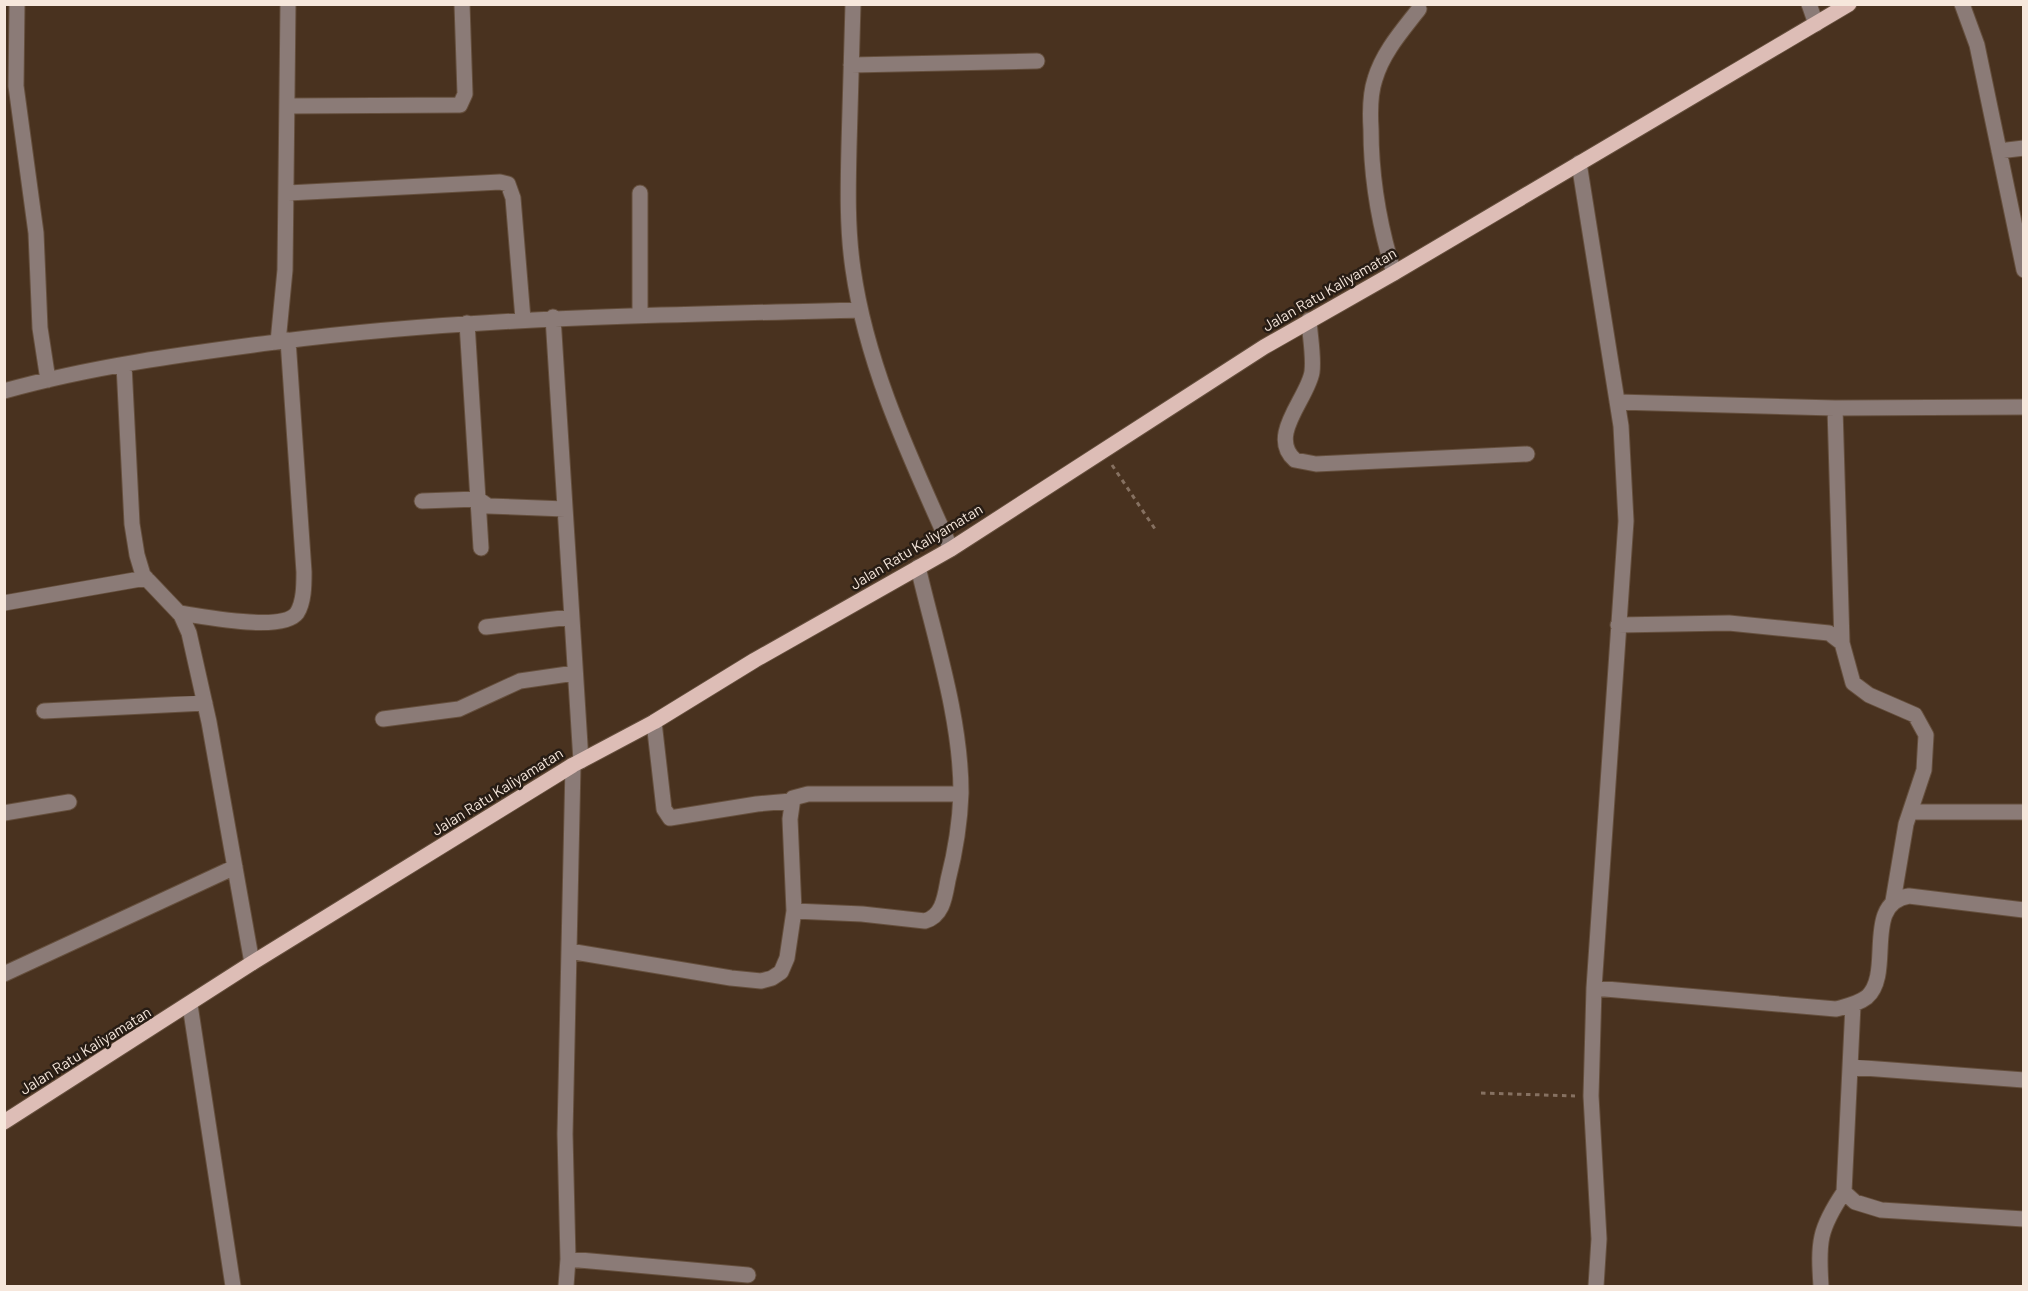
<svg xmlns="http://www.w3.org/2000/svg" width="2028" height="1291" font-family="Barlow,sans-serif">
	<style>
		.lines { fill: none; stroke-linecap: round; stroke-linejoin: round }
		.minor-casing { stroke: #654f3d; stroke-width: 17 }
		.major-casing { stroke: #654f3d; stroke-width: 17 }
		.path { stroke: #867161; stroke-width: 3; stroke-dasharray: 4.5 4.5; stroke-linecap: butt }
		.minor { stroke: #8b7b77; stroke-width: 15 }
		.major { stroke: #ddbdb6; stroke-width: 15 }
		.labels { text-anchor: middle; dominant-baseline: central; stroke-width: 5; stroke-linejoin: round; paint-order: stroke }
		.street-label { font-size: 15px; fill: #f6e7dc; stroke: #271c14 }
	</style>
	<rect width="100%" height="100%" fill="#49321f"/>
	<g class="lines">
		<!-- minor casing -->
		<g class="minor-casing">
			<path id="minor" d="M17 4 16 86 36 233 40 328 48 380
				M853 4C852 52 850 99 849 146 848 188 847 228 853 269 867 368 911 459 951 549
				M1809 4 1816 24
				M1962 4 1977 45 2024 270
				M851 65 1037 61
				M288 106 460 105 465 94 462 4
				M1999 151 2024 148
				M1579 163 1621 426 1626 521 1594 988 1591 1096 1599 1239 1596 1286
				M288 193 500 182 508 184 513 198 523 319
				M640 193V315
				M1394 273C1379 225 1371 179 1371 129 1370 113 1370 94 1375 79 1383 52 1402 31 1419 9
				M553 317 581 761
				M1309 320C1310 337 1314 356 1312 372 1308 398 1267 436 1295 460L1316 464 1527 454
				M467 323 481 548
				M278 342 285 270 288 4
				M124 365 132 524 137 555 143 575 181 615 189 633 209 722 252 963
				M4 391C93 366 185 354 276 342 470 317 665 315 860 310
				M1617 402 1835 408 2024 407
				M1835 408 1842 643
				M422 501 478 499 488 506 565 509
				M4 603 146 578
				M179 613C202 616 282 633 297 613 304 602 304 585 304 572L288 340
				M1618 625 1729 623 1829 633 1842 643 1853 683 1869 695 1915 715 1926 735 1924 770 1906 824 1893 901
				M486 627 571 617
				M44 711 205 703
				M383 719 459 709 520 681 575 673
				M654 722 664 809 670 818 757 804 791 801
				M1910 812H2024
				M4 813 69 802
				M794 911 862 914 925 921C943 916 945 896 948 880 955 853 960 822 961 793 961 718 935 640 918 567
				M569 951 731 978 761 981 772 978 781 972 787 958 794 911 790 819 793 798 808 794H961
				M4 974 235 867
				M1594 988 1836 1009C1847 1006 1858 1004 1867 997 1894 973 1862 903 1909 896L2024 910
				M190 1005 233 1286
				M1853 1005 1844 1192 1855 1202 1881 1210 2024 1219
				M1851 1067 2024 1080
				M568 1259 748 1275
				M566 1286 568 1259 565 1134 573 765
				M1821 1286C1818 1242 1819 1229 1844 1192"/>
		</g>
		<!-- major casing -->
		<g class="major-casing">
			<path id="major" d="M4 1122 252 963 573 765 654 722 755 660 951 549 1264 347 1394 273 1849 4"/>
		</g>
		<!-- path -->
		<path class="path" d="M1112 465 1157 532
			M1481 1093 1575 1096"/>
		<!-- minor -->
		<use href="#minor" class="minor"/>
		<!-- major -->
		<use href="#major" class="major"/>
	</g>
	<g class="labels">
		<!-- street labels -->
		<g class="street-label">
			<text transform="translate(1329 289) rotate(-30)">Jalan Ratu Kaliyamatan</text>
			<text transform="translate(916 546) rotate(-31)">Jalan Ratu Kaliyamatan</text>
			<text transform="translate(497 791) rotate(-32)">Jalan Ratu Kaliyamatan</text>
			<text transform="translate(85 1050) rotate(-32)">Jalan Ratu Kaliyamatan</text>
		</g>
	</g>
	<!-- border -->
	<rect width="2028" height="1291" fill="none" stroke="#f6e7dc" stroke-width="12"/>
</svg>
